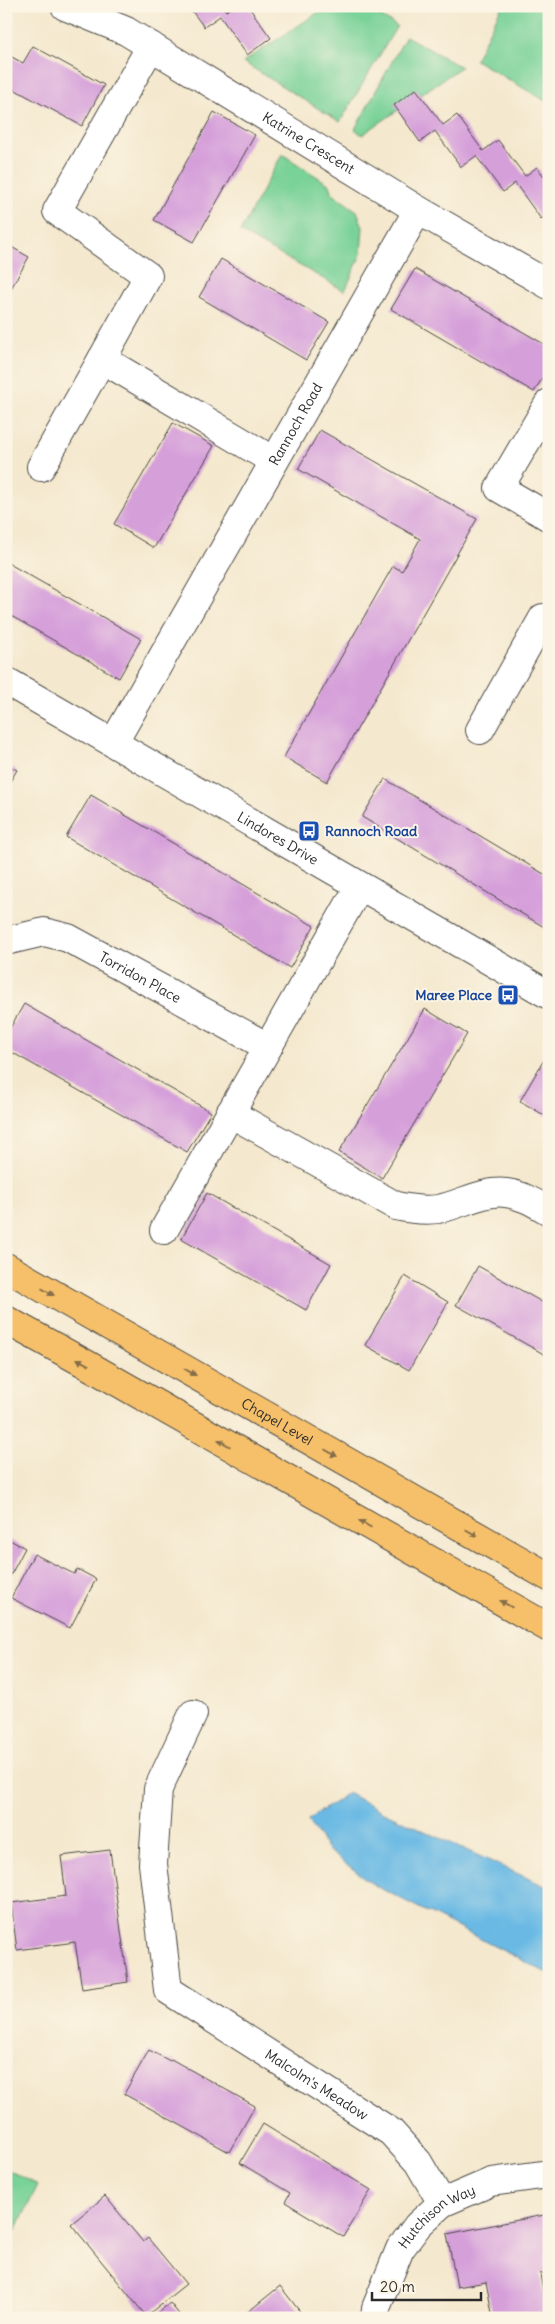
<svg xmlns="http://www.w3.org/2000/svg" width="555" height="2324" font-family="Delius,sans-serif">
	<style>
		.green { fill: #79d298; stroke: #527e62 }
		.water { fill: #69b9e4; stroke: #4a7288 }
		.building { fill: #d59fda }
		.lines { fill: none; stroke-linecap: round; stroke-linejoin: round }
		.minor-casing { stroke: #494743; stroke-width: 30 }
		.major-casing { stroke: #494743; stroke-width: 30 }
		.minor { stroke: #fff; stroke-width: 28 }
		.major { stroke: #f6c06b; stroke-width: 28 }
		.oneway { fill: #866e48 }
		.labels { text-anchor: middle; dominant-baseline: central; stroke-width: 4; stroke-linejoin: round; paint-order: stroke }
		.street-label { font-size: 14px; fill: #2b2b2b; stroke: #fcf5e5 }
		.transit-label { font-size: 14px; font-weight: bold; fill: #164399; stroke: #fcf5e5; text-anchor: start }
	</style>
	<rect width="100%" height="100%" fill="#fcf5e5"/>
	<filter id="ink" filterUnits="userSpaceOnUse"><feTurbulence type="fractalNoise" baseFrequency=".02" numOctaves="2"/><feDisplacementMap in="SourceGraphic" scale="10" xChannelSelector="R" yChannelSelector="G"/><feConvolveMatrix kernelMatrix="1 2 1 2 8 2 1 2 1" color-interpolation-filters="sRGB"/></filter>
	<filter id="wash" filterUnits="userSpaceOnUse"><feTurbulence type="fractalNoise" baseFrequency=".0096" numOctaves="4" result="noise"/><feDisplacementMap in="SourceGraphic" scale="20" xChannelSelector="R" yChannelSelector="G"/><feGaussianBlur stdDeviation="1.12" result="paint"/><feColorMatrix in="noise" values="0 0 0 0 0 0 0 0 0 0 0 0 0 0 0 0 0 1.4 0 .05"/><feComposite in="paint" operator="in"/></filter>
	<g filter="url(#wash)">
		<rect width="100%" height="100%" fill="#f4e8ce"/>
		<!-- green -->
		<path class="green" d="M328 6H363L397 26 340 122 243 62Z
			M502 6H549V103L475 60Z
			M406 36 461 67 362 135 355 129Z
			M282 154 330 185 333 194 357 211 363 227 361 254 345 291 240 232Z
			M6 2169 38 2185 13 2236 6 2233Z"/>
		<!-- water -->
		<path class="water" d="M348 1793 381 1811 549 1888V1974L374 1885 328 1850 308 1820Z"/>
		<g id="blocks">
			<!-- building -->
			<path class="building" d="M188 6H222L226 11 234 6H248L271 38 247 55 220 16 204 27Z
				M33 46 104 85 82 126 10 87 6 94V54L23 63Z
				M416 89 443 125 457 115 483 151 498 140 525 176 537 167 549 183V213L541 219 515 183 503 192 476 156 461 167 435 131 420 142 394 105Z
				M214 112 255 135 194 242 154 220Z
				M6 244 29 257 6 297Z
				M221 259 329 322 306 360 199 297Z
				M415 269 549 347V367L534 392 391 309Z
				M173 423 214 446 154 548 114 524Z
				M320 430 477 519 327 782 284 757 393 566 402 571 420 539 298 469Z
				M6 562 141 639 119 678 6 613Z
				M6 765 17 770 6 788Z
				M385 779 549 877V930L362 817Z
				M91 795 314 926 290 968 66 837Z
				M24 1004 211 1112 187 1152 6 1049V1035Z
				M425 1009 467 1034 382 1178 339 1152Z
				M545 1058 549 1060V1118L520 1101Z
				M207 1193 331 1264 306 1310 181 1239Z
				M478 1266 549 1306V1357L456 1305Z
				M405 1276 448 1302 409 1370 365 1345Z
				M6 1538 25 1548 6 1584Z
				M34 1554 74 1574 77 1569 96 1579 70 1628 11 1598Z
				M110 1850 128 1982 82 1989 75 1942 17 1950 11 1903 66 1896 61 1856Z
				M149 2050 170 2061 171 2059 255 2106 229 2152 124 2094Z
				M263 2124 371 2190 343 2237 285 2202 290 2193 240 2163Z
				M105 2196 143 2242 148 2238 186 2284 146 2316 71 2224Z
				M549 2214V2272L540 2274 548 2318H493L486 2282 457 2287 447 2234Z
				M280 2286 305 2318H244L243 2316Z
				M170 2303 182 2318H151Z"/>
		</g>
	</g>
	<g filter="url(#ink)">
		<use href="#blocks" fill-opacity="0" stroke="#494743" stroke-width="1"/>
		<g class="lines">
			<!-- minor casing -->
			<g class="minor-casing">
				<g id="minor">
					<path id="s1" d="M65 6 126 31 418 210 549 285"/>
					<path d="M151 46 57 211 148 276 102 359 274 461"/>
					<path d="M549 403 499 488 549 517"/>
					<path d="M41 467 102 359"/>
					<path id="s2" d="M6 681 549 995"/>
					<path d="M480 730 543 618"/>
					<path id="s3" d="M114 742 418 210"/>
					<path id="s4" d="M6 941 44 932 68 938 268 1047"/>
					<path d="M230 1113 396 1206C410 1209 423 1211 438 1209 461 1205 482 1190 506 1193 522 1195 535 1203 549 1211"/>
					<path d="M164 1230 359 887"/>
					<path id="s5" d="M193 1714 158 1789 153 1864 168 1990 391 2132 418 2162 442 2203"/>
					<path id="s6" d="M375 2318 376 2308 400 2249 418 2225 442 2203 491 2182 549 2174"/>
				</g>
			</g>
			<!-- major casing -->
			<g class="major-casing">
				<g id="major">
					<path id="s7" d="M6 1267 549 1577"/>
					<path d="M6 1320 86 1364 549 1628"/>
				</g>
			</g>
			<!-- minor -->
			<use href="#minor" class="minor"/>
			<!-- major -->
			<use href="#major" class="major"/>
		</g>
		<!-- one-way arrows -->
		<defs><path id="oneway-solid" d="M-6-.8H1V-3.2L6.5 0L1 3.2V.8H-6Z" transform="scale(1.25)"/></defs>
		<g class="oneway">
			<use href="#oneway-solid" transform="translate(48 1292) rotate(30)"/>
			<use href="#oneway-solid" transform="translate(83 1362) rotate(-151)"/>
			<use href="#oneway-solid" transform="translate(190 1372) rotate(30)"/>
			<use href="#oneway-solid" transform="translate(224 1443) rotate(-150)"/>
			<use href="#oneway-solid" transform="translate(331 1453) rotate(30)"/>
			<use href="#oneway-solid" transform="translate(365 1524) rotate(-150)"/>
			<use href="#oneway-solid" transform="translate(472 1533) rotate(30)"/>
			<use href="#oneway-solid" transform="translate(506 1604) rotate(-150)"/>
		</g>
	</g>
	<!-- icons -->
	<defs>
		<g id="bus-square" transform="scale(1.125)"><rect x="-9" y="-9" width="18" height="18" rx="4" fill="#1a4fb4" stroke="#fcf5e5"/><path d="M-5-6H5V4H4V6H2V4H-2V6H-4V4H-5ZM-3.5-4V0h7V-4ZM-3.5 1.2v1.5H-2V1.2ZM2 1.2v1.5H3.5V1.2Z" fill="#fff"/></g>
	</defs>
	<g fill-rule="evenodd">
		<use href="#bus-square" x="309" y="831"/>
		<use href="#bus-square" x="508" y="995"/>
	</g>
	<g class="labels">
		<!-- street labels -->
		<g class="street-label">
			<text stroke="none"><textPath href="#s1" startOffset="280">Katrine Crescent</textPath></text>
			<text stroke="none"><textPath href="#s3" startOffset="366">Rannoch Road</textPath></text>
			<text stroke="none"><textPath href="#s2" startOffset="314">Lindores Drive</textPath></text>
			<text stroke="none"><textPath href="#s4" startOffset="146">Torridon Place</textPath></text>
			<text stroke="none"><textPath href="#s7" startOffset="312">Chapel Level</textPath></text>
			<text stroke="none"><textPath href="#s5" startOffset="461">Malcolm's Meadow</textPath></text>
			<text stroke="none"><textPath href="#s6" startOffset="124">Hutchison Way</textPath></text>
		</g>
		<!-- transit labels -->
		<g class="transit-label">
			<text x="325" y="831">Rannoch Road</text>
			<text x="492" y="995" text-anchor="end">Maree Place</text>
		</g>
	</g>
	<!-- margin -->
	<rect width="555" height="2324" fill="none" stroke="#fcf5e5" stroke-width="25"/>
	<!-- scale -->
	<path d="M372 2292v8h109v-8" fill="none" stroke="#2b2b2b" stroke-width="2.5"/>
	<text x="380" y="2292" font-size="15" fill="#2b2b2b" stroke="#fcf5e5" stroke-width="4" paint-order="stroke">20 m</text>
</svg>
